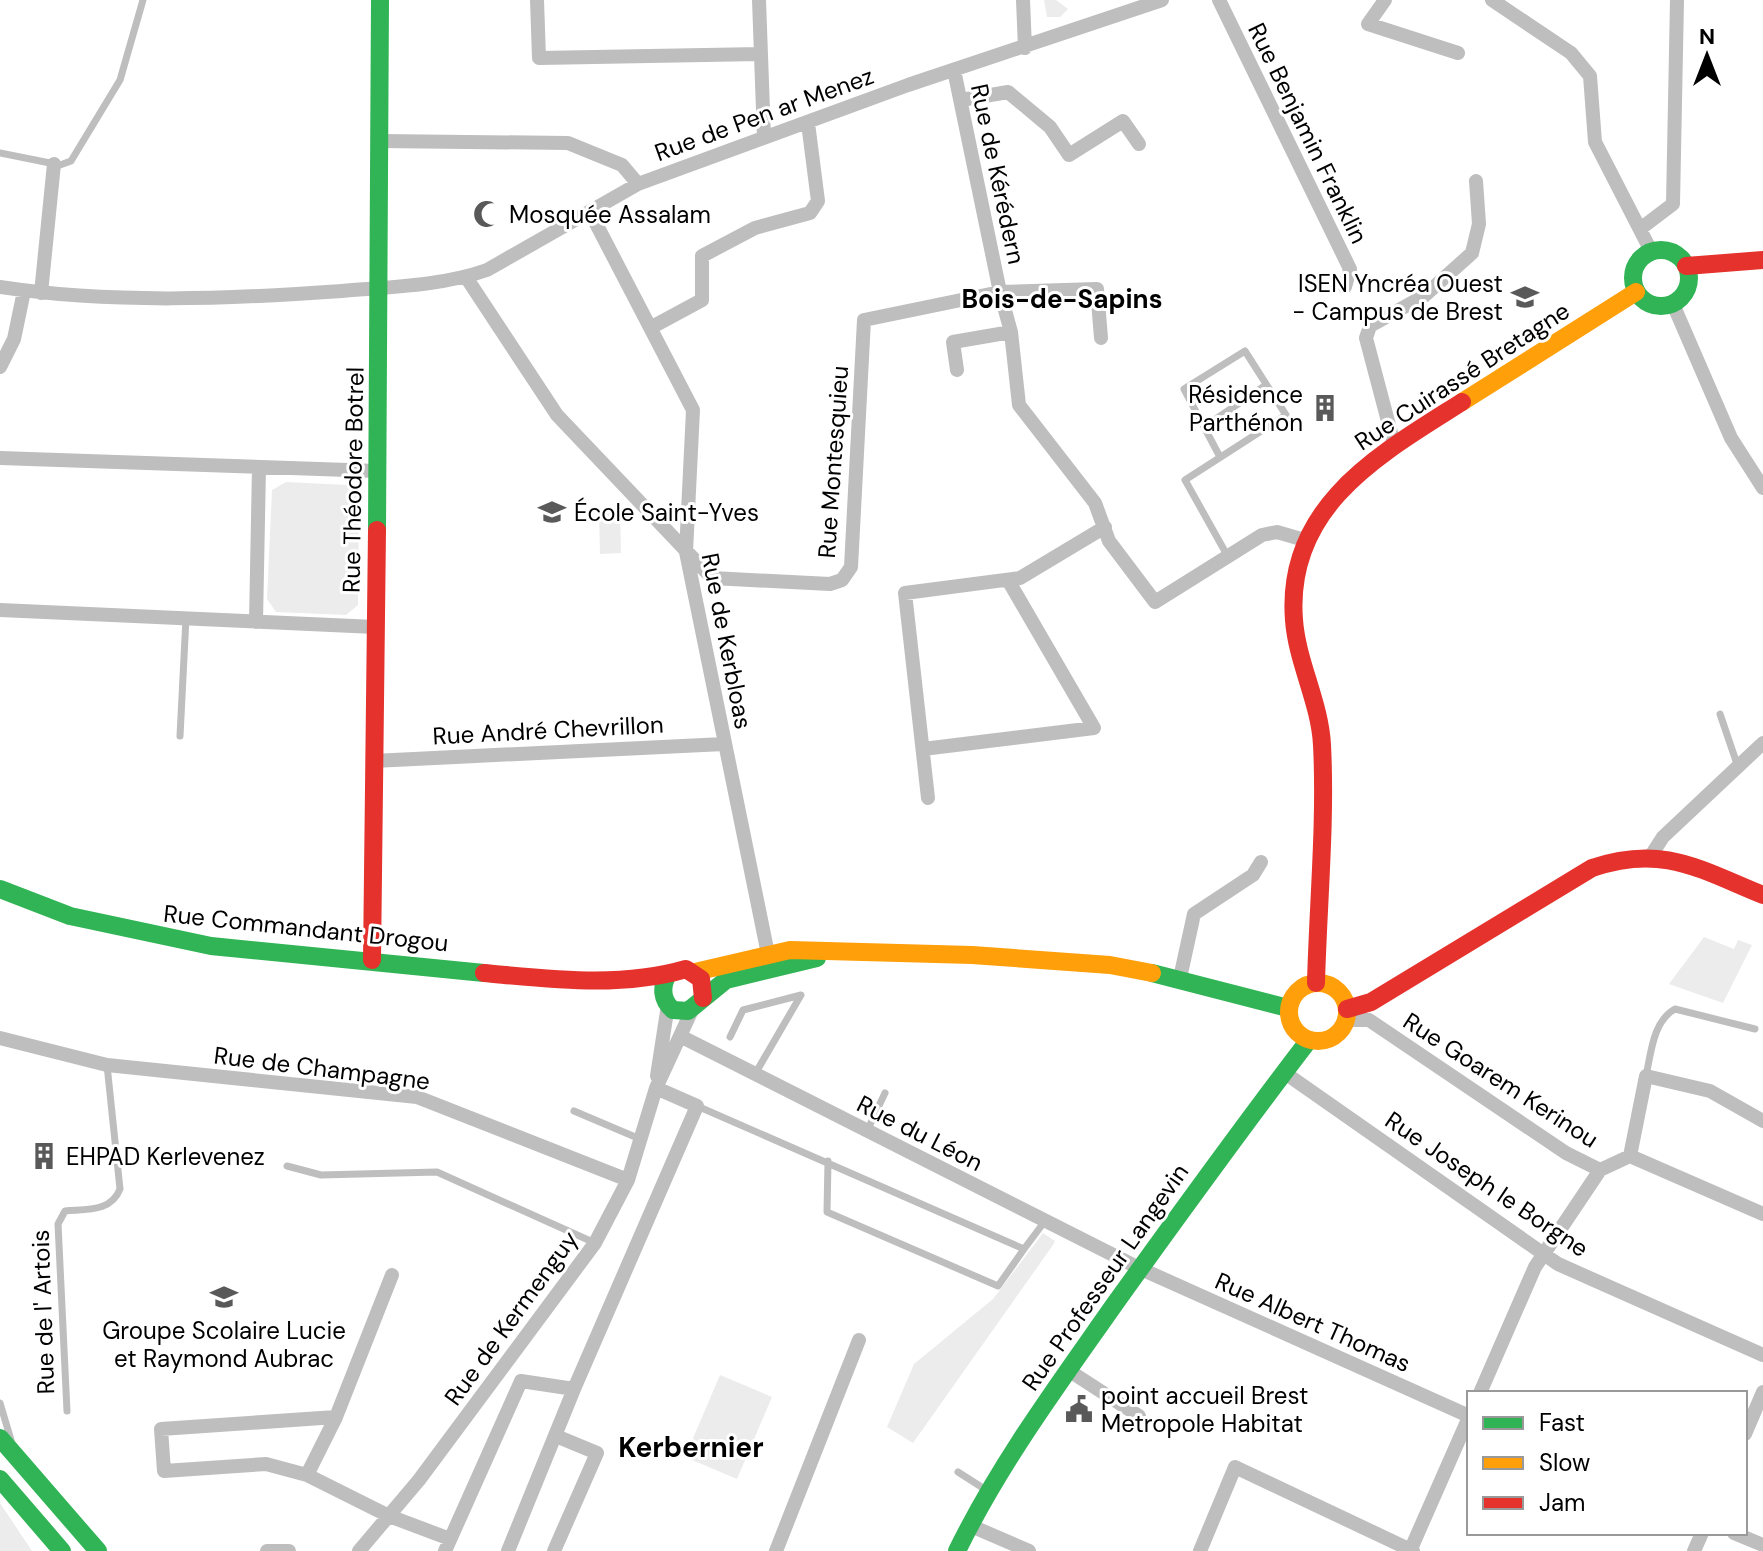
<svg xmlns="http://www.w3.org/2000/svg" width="1763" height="1551" font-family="'DM Sans',sans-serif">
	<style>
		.green { fill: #ececec }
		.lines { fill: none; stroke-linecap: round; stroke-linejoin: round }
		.lane { stroke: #bebebe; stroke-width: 7 }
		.street { stroke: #bebebe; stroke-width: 14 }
		.fast { stroke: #30b455; stroke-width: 18 }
		.slow { stroke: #ff9f0a; stroke-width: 18 }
		.jam { stroke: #e5322d; stroke-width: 18 }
		.labels { text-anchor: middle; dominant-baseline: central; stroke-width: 6; stroke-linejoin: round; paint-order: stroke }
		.street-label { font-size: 24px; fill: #000; stroke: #fff }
		.poi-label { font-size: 24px; fill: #000; stroke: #fff; text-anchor: start }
		.neighbourhood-label { font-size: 26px; font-weight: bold; fill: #000; stroke: #fff }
		.quarter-label { font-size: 28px; font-weight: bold; fill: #000; stroke: #fff }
	</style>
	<rect width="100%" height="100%" fill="#fff"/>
	<!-- green -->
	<path class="green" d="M1044 0H1056L1068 9 1060 17H1047Z
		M286 482 347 485 359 497 358 605 346 615 276 612 267 599 272 490Z
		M620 513 621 553 600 554 599 514Z
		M1704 937 1734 949 1738 940 1752 945 1723 1003 1669 984Z
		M1043 1233 1055 1241 1053 1245 913 1443 887 1427 914 1364 993 1299Z
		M720 1375 772 1397 737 1479 685 1457Z
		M0 1503 32 1551H0Z"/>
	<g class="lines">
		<!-- lane -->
		<path class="lane" d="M0 153 60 165 71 161 120 80 143 0
			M1204 427 1266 385
			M1220 457 1184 389 1245 351 1286 415 1185 480 1227 555
			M1720 714 1737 764
			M180 736 186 618
			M730 1037 743 1010 801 995 755 1074
			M1646 1076C1651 1053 1653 1021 1675 1009L1755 1029
			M697 1106 1024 1249 998 1286 827 1212 828 1161
			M574 1111 640 1139
			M867 1131 885 1093
			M287 1166 321 1175 437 1172 595 1243
			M1024 1249 1045 1221
			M0 1403 11 1440
			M67 1411 58 1224 65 1211C87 1209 111 1212 120 1189L107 1065
			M958 1472 983 1488"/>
		<!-- street -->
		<path class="street" d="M537 0 539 58 760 54
			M759 0 764 138
			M1023 0 1025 48
			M1219 0 1350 269 1345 287
			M1385 0 1368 24 1458 53
			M1492 0 1571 53 1590 76 1595 142 1651 251
			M961 100 1008 92 1050 127 1069 155 1123 121 1139 144
			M380 141 568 143 622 165 638 184
			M590 212 693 410 686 552 768 954
			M1640 229 1673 204 1677 0
			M466 277 557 415 712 578 830 584 842 580 851 567 864 320 1000 292 954 70
			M0 287C112 304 229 299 342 291 390 287 441 286 487 270L638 184 908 85 1162 0
			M41 293 54 164
			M1673 304 1731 438 1763 488
			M652 327 702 300V256L755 228 810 213 818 201 808 123
			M1101 338 1097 289 1000 292 1011 332 1019 405 1095 503 1109 541 1155 602 1262 535 1277 532 1308 541
			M0 367 14 339 24 291
			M957 370 953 342 1011 332
			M1394 444 1366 338 1370 326 1424 296 1472 253 1479 224 1476 181
			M0 458 377 471
			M0 610 375 627
			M256 622 259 467
			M923 749 1094 728 1008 580
			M373 761 724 744
			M928 798 905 593 1020 578 1105 527
			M1652 854 1663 837 1763 743
			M1180 978 1194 914 1253 875 1261 862
			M1346 1020H1369L1566 1153 1600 1170
			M680 1036 1139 1268 1469 1416
			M0 1038 107 1065 417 1097 628 1180
			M1285 1073 1558 1264 1763 1355
			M657 1076 668 1005
			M1630 1156 1646 1076 1710 1091 1763 1121
			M1600 1170 1630 1156 1763 1214
			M1068 1370 1139 1416
			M1480 1393 1535 1267 1600 1170
			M336 1417 161 1429 164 1471 266 1464 307 1475 389 1516 450 1539
			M1745 1434 1763 1392
			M307 1475 336 1417 392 1275
			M969 1525 1029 1551
			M1734 1533 1763 1545
			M267 1551H289
			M359 1551 419 1480 595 1243 628 1180 656 1088 692 1010
			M445 1551 521 1381 574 1389 697 1106 656 1088
			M508 1551 574 1389
			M554 1551 597 1453 556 1436
			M776 1551 859 1340
			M1200 1551 1235 1467 1413 1551
			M1410 1551 1469 1417
			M1694 1551 1702 1533"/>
		<!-- fast -->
		<path class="fast" d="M1633 278a28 28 0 1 1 56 0a28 28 0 1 1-56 0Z
			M377 530 380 0
			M0 889 70 916 211 946 484 973
			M1152 973 1288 1008
			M668 974C661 987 661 1000 673 1010L688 1011 726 980 817 958
			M0 1438 98 1551
			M0 1479 62 1551
			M957 1551C1000 1463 1058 1385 1114 1305 1178 1216 1242 1127 1309 1040"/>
		<!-- slow -->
		<path class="slow" d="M1462 402 1636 292
			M695 972 790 950 972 955 1110 965 1152 973
			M1289 1012a29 29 0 1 1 58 0a29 29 0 1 1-58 0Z"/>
		<!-- jam -->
		<path class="jam" d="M1686 266 1763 260
			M372 960 377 530
			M484 973C551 979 621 988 686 969L701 979 703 998
			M1316 983C1318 905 1326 822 1322 745 1320 703 1297 662 1294 620 1285 506 1380 454 1462 402
			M1347 1009 1371 1002 1592 868C1662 844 1699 869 1763 895"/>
	</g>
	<!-- icons -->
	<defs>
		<g id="mosque-bare" transform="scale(2.16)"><path d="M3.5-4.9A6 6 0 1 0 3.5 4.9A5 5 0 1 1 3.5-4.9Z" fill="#595959" stroke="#fff" stroke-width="2.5" paint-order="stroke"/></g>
		<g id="university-bare" transform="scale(2.16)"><path d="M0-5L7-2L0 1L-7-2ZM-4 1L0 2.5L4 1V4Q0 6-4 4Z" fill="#595959" stroke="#fff" stroke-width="2.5" paint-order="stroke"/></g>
		<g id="building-bare" transform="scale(2.16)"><path d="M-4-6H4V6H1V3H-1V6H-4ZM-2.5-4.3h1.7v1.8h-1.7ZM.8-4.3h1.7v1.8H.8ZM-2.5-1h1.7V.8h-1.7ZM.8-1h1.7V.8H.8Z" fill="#595959" stroke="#fff" stroke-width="2.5" paint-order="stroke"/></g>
		<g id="school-bare" transform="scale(2.16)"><path d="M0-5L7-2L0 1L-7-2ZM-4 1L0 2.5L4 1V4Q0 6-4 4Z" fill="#595959" stroke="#fff" stroke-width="2.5" paint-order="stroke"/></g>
		<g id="civic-bare" transform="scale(2.16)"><path d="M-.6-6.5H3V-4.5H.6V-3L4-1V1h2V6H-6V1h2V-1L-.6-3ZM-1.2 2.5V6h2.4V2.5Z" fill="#595959" stroke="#fff" stroke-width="2.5" paint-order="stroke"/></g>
	</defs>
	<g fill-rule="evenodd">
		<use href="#mosque-bare" x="487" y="214"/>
		<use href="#university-bare" x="1525" y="297"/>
		<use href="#building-bare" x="1325" y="408"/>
		<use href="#school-bare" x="552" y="512"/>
		<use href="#building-bare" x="44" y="1156"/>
		<use href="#school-bare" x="224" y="1297"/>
		<use href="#civic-bare" x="1079" y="1409"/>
	</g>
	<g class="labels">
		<!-- street labels -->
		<g class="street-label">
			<text transform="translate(764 114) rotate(-20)">Rue de Pen ar Menez</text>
			<text transform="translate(1308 133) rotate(64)">Rue Benjamin Franklin</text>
			<text transform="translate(998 174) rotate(78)">Rue de Kérédern</text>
			<text transform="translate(1462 376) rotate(-33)">Rue Cuirassé Bretagne</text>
			<text transform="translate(833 462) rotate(-86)">Rue Montesquieu</text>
			<text transform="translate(353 480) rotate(-89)">Rue Théodore Botrel</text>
			<text transform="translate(727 641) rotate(79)">Rue de Kerbloas</text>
			<text transform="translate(548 730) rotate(-3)">Rue André Chevrillon</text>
			<text transform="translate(306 928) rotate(6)">Rue Commandant Drogou</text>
			<text transform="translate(322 1068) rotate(7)">Rue de Champagne</text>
			<text transform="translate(1501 1080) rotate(33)">Rue Goarem Kerinou</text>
			<text transform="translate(920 1133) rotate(27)">Rue du Léon</text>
			<text transform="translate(1487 1184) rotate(34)">Rue Joseph le Borgne</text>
			<text transform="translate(1105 1277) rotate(-55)">Rue Professeur Langevin</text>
			<text transform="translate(43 1312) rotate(-92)">Rue de l' Artois</text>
			<text transform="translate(511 1318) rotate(-54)">Rue de Kermenguy</text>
			<text transform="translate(1313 1322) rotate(24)">Rue Albert Thomas</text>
		</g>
		<!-- poi labels -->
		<g class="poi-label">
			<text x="509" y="214">Mosquée Assalam</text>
			<text x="1503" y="283" text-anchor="end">ISEN Yncréa Ouest<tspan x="1503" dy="28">- Campus de Brest</tspan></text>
			<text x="1303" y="394" text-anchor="end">Résidence<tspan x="1303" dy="28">Parthénon</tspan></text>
			<text x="574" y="512">École Saint-Yves</text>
			<text x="66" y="1156">EHPAD Kerlevenez</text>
			<text x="224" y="1330" text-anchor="middle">Groupe Scolaire Lucie<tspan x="224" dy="28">et Raymond Aubrac</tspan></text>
			<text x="1101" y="1395">point accueil Brest<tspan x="1101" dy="28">Metropole Habitat</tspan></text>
		</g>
		<!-- neighbourhood labels -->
		<g class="neighbourhood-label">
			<text x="1062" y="299">Bois-de-Sapins</text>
		</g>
		<!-- quarter labels -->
		<g class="quarter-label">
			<text x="691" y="1447">Kerbernier</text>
		</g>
	</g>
	<!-- legend -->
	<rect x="1467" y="1391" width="280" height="144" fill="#ffffff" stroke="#999999" stroke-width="2"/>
	<rect x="1483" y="1417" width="40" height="12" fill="#30b455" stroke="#999999" stroke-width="2"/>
	<text x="1539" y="1431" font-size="24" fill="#000000">Fast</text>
	<rect x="1483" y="1457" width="40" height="12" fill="#ff9f0a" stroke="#999999" stroke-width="2"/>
	<text x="1539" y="1471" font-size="24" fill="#000000">Slow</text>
	<rect x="1483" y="1497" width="40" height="12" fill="#e5322d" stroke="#999999" stroke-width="2"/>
	<text x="1539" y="1511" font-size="24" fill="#000000">Jam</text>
	<!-- north arrow -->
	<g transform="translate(1707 56)" stroke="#ffffff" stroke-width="6" paint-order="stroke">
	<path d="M0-6L14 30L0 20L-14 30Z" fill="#000000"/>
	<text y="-12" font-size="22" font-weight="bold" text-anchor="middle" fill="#000000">N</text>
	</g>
</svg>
